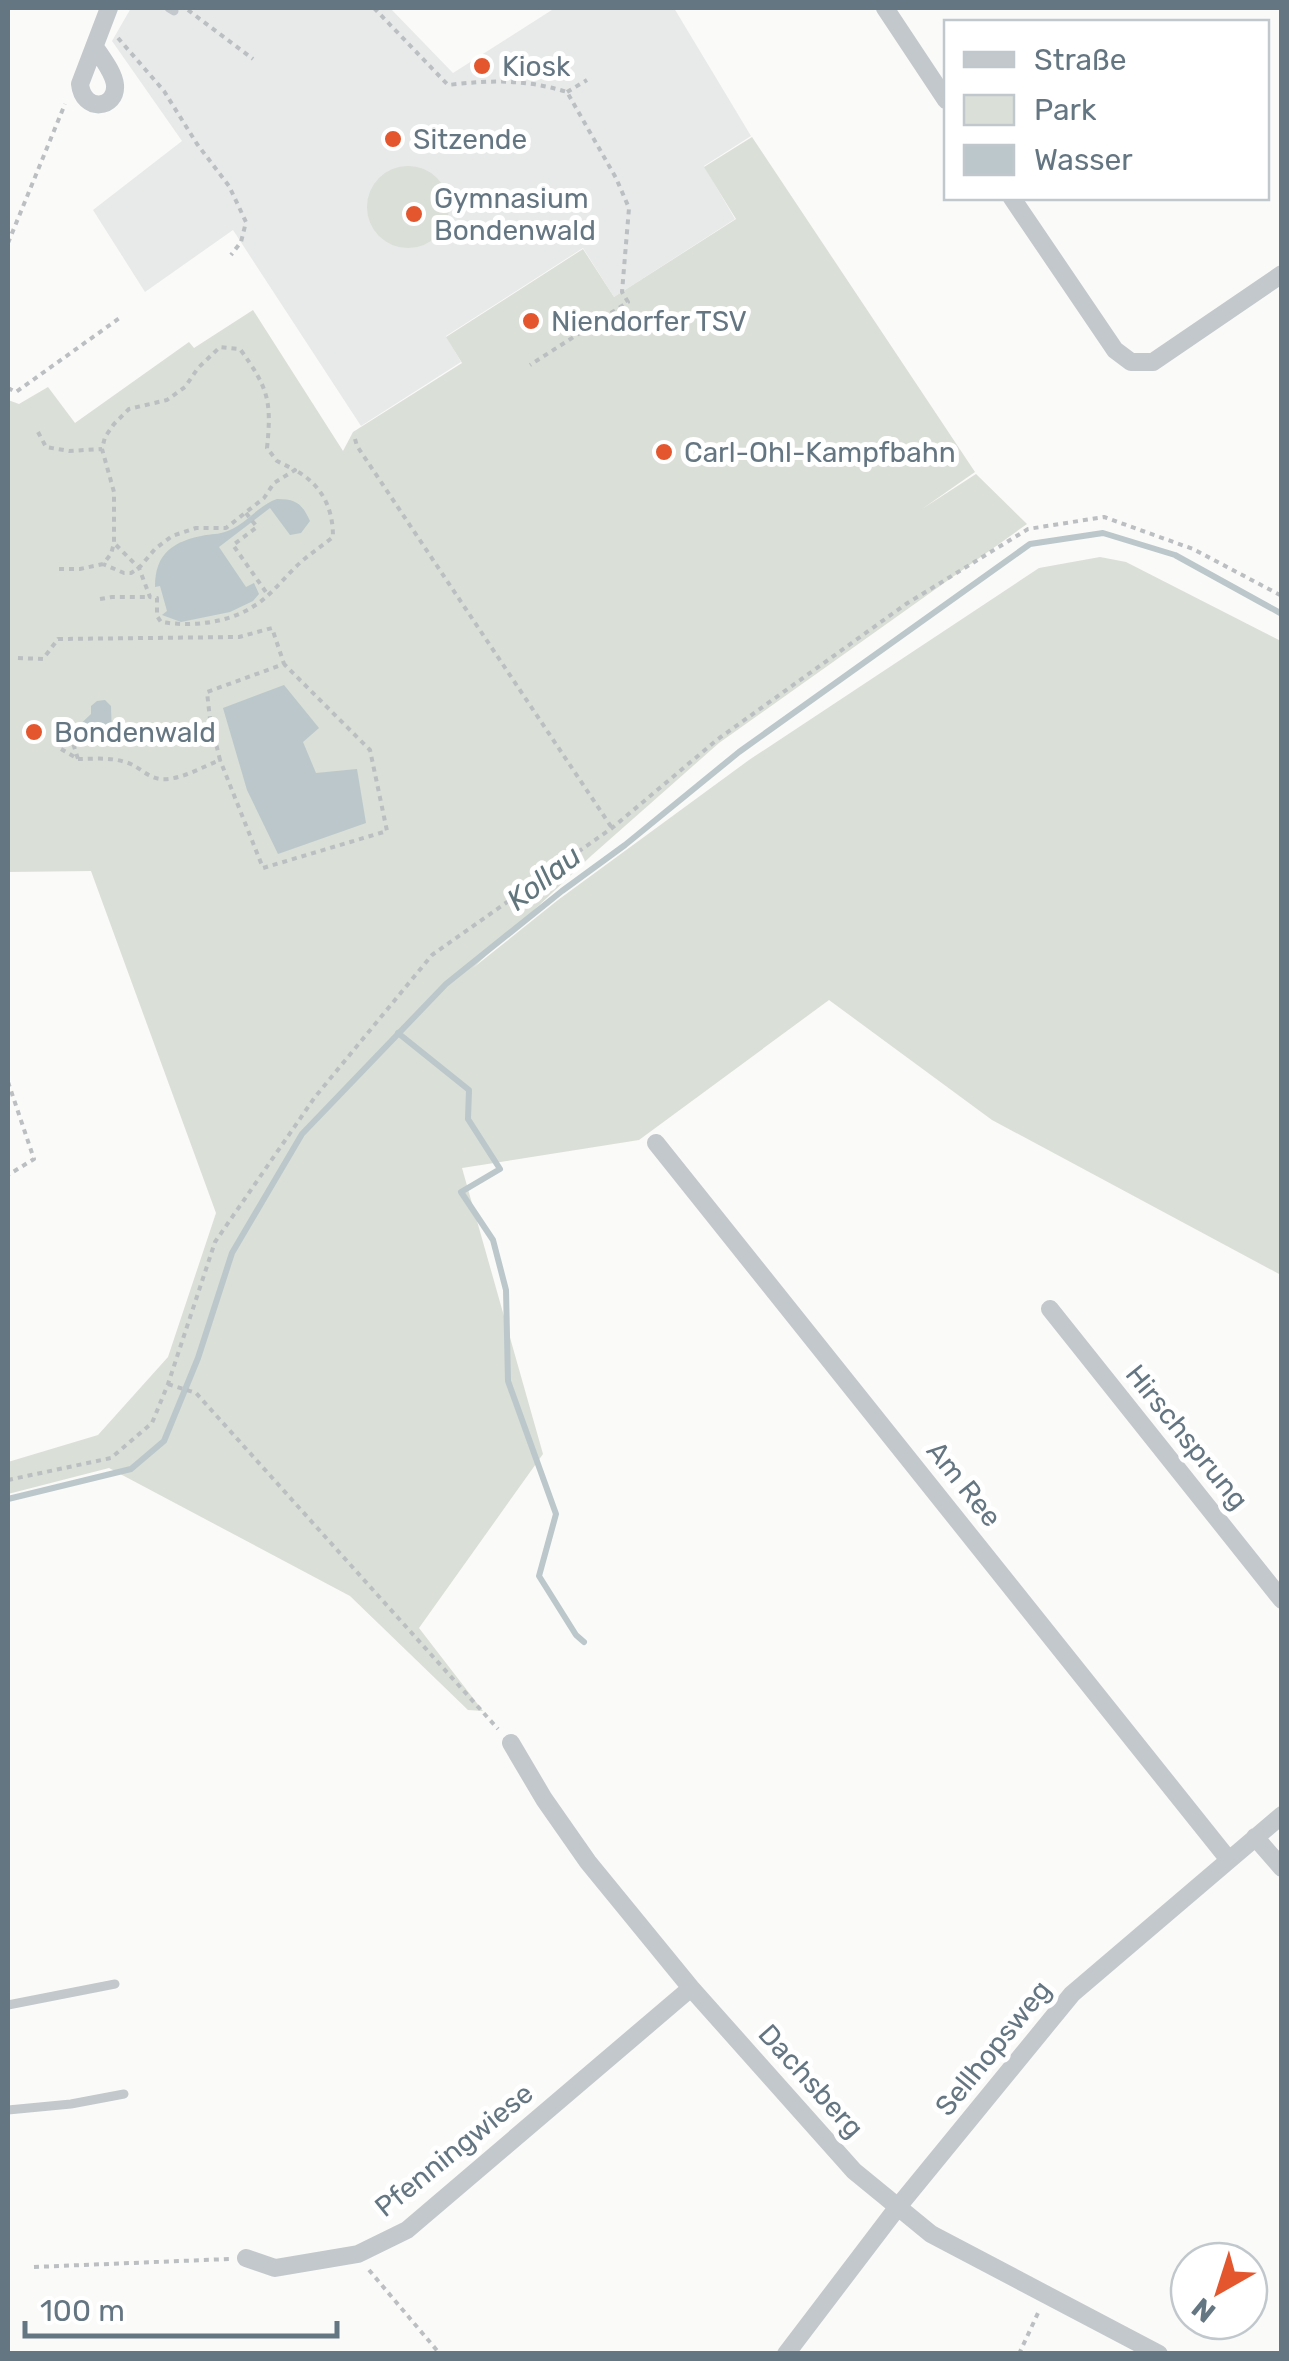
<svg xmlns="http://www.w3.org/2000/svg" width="1289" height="2361" font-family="Rubik,sans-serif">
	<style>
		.built { fill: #e8e9e9 }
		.green { fill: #dadfd7 }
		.water { fill: #bbc7cb }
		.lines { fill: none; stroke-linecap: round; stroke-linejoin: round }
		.stream { stroke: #bbc7cb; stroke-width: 6 }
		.path { stroke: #bbbfc2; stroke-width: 4; stroke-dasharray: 5 5; stroke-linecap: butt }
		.lane { stroke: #c3c8cc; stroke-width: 9 }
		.street { stroke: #c3c8cc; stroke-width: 18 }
		.poi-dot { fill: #e4572e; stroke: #fff; stroke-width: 4 }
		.labels { text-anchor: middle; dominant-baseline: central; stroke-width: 10; stroke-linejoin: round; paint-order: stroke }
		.poi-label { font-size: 28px; fill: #657683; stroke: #fff; text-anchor: start }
		.street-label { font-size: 28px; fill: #657683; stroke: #fff }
		.water-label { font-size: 30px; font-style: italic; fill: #60757c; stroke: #fff }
	</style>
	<rect width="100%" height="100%" fill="#fafaf8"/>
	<!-- built -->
	<path class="built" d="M131 8H390L453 73 555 8H674L751 136 704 166 735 219 614 297 583 248 446 336 461 362 361 426 233 230 145 292 93 210 182 141 112 41Z"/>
	<!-- green -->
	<path class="green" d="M752 137 975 472 922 509 976 474 1027 524 719 743 591 856 473 968 558 900 749 760 1039 568 1100 557 1126 562 1281 641V1275L992 1120 829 1000 639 1140 462 1168 543 1454 419 1628 483 1711 468 1710 350 1596 109 1468 8 1494V1462L98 1435 168 1357 216 1213 91 871 8 872V400L19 404 48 387 75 423 189 342 194 348 253 310 343 451 353 432 462 363 446 337 583 249 614 297 736 219 704 167Z
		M367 207a41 41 0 1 1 82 0a41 41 0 1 1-82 0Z"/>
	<!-- water -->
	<path class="water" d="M277 499C297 499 302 504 310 521L301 533 290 535 270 508 219 547 246 587 254 583 259 594 253 601 230 612 181 622 162 615 167 611 160 586 155 587C155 553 173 541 206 535 214 534 222 534 230 530 248 522 259 505 277 499Z
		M284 685 319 728 303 742 316 773 357 769 366 823 278 854 247 790 223 708Z
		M105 700 111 706 112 739 105 745H78L68 736 91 714V706L97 701Z"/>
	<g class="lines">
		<!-- stream -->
		<path class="stream" d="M398 1033 469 1090 468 1119 500 1169 461 1192 493 1240 506 1290 508 1381 556 1514 539 1576 576 1635 584 1642
			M8 1499 131 1469 164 1441 198 1358 232 1253 302 1134 446 984 562 891 625 845 739 752 1030 544 1103 533 1175 555 1282 614"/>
		<!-- path -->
		<path class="path" d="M374 8 448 85C491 80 525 79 567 92L616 178 629 208 622 292 628 302 530 365
			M188 10 253 59
			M118 38 164 91 197 144 229 186 246 222 241 242 231 255
			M567 92 587 80
			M8 243 65 104
			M8 388 16 392 121 317
			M38 432 46 447 69 451 102 449
			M355 439 357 446 612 828
			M246 513 257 527 233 545 268 595
			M116 545 139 568 150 597 157 598V616L161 622C192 627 228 623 254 606 272 595 285 576 301 562 311 553 322 546 333 537 333 508 322 485 295 470
			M59 569H80L103 564 111 554 114 543V492L102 449 105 437 114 424 129 409 167 400 185 387 198 368 220 347 240 349C268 388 272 400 267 448L277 461 295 470 274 483 264 498 226 528H196L172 536 155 549 139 568 131 573H124L103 564
			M100 599 112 597H150
			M18 658 43 659 58 639 239 637 272 628 284 664
			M61 749 78 759 72 740
			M78 759C93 759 110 757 125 762 138 765 146 777 160 779 179 781 202 767 220 760L210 719 207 692 284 664 370 750 387 831 263 868 220 760
			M8 1082 34 1159 8 1175
			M168 1384 196 1393 498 1729
			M8 1480 111 1458 152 1423 168 1384 215 1242 315 1097 432 955 612 828 718 739 906 604 1028 529 1104 517 1193 549 1282 596
			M34 2267 229 2259
			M369 2270 440 2354
			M1019 2354 1038 2313"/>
		<!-- lane -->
		<path class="lane" d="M169 8 174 11
			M8 2005 115 1984
			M8 2110 71 2104 124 2094"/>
		<!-- street -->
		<path class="street" d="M885 8 946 100
			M95 47C102 58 114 73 115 85 117 109 83 113 80 84L109 8
			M1012 198 1115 350 1131 362H1153L1282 274
			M656 1143 1229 1860
			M1050 1309 1282 1600
			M511 1743 544 1799 588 1862 691 1988 854 2171 931 2234 1159 2354
			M1255 1837 1282 1868
			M246 2258 275 2268 358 2254 407 2230 691 1988
			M786 2354 897 2208 1072 1994 1282 1815"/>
	</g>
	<!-- markers -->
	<g class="poi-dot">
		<circle cx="482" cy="66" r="10"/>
		<circle cx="393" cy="139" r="10"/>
		<circle cx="414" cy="214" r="10"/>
		<circle cx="531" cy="321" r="10"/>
		<circle cx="664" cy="452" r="10"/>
		<circle cx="34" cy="732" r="10"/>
	</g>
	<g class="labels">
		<!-- poi labels -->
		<g class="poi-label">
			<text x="502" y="66">Kiosk</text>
			<text x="413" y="139">Sitzende</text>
			<text x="434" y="198">Gymnasium<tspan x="434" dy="32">Bondenwald</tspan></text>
			<text x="551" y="321">Niendorfer TSV</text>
			<text x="684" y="452">Carl-Ohl-Kampfbahn</text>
			<text x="54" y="732">Bondenwald</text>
		</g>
		<!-- street labels -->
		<g class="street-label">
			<text transform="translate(1187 1437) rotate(51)">Hirschsprung</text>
			<text transform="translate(964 1484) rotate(51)">Am Ree</text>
			<text transform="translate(993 2048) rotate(-51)">Sellhopsweg</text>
			<text transform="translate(811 2081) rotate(48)">Dachsberg</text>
			<text transform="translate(454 2150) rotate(-39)">Pfenningwiese</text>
		</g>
		<!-- water labels -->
		<g class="water-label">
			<text transform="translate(544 878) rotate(-38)">Kollau</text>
		</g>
	</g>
	<!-- border -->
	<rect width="1289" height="2361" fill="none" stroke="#657683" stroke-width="20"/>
	<!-- legend -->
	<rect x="944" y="20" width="325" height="180" fill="#ffffff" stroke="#c1c8cd" stroke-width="2.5"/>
	<rect x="964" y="52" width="50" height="15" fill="#c3c8cc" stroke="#c1c8cd" stroke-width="2.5"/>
	<text x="1034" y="70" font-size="30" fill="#657683">Straße</text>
	<rect x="964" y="95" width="50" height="30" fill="#dadfd7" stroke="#c1c8cd" stroke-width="2.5"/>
	<text x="1034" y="120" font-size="30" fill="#657683">Park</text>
	<rect x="964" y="145" width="50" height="30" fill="#bbc7cb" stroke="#c1c8cd" stroke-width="2.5"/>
	<text x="1034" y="170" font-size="30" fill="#657683">Wasser</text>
	<!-- north arrow -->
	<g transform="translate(1219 2291) rotate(219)"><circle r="48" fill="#ffffff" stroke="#c1c8cd" stroke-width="2.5"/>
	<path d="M0-8L18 38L0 25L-18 38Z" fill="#e4572e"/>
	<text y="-15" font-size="28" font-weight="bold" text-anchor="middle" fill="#657683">N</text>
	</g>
	<!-- scale -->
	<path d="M25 2321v15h312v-15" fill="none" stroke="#657683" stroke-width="5"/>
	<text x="40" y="2321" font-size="30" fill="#657683" stroke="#ffffff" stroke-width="8" paint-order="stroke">100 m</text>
</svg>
